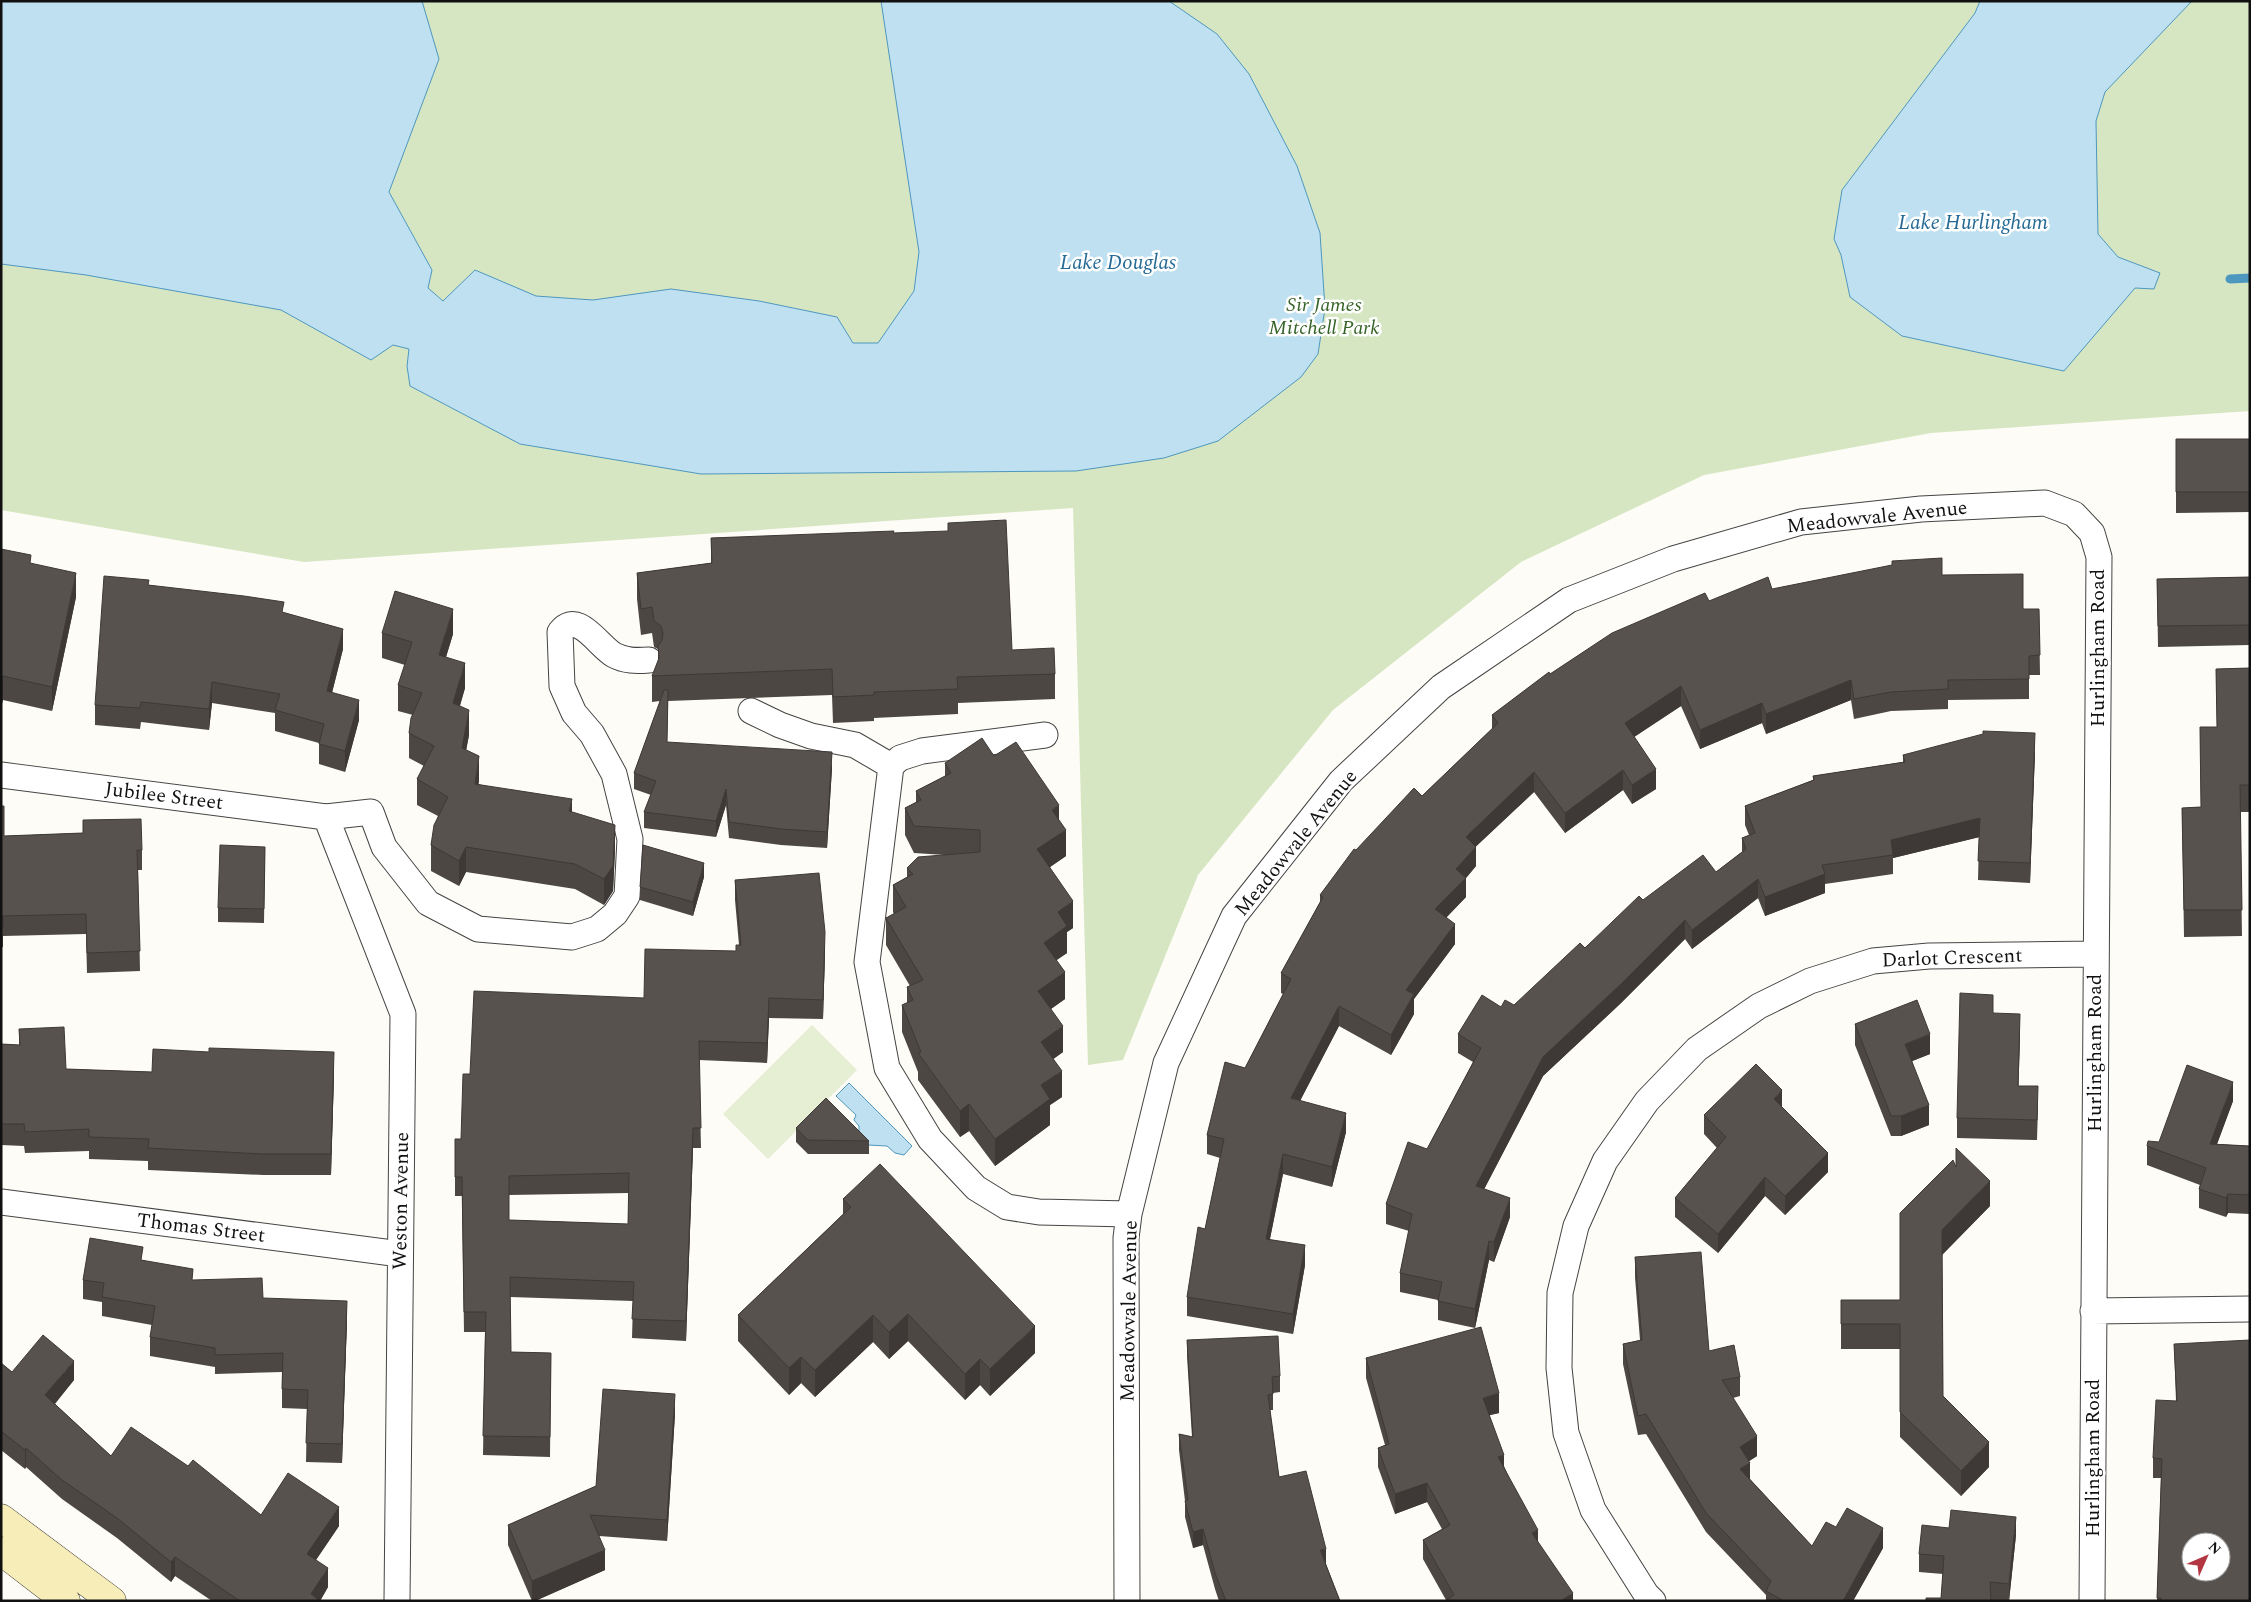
<svg xmlns="http://www.w3.org/2000/svg" width="2251" height="1602" font-family="Spectral,serif">
	<style>
		.green { fill: #d6e6c2 }
		.pitch { fill: #e6eed3 }
		.water { fill: #bfe0f0; stroke: #4e97bf }
		.lines { fill: none; stroke-linecap: round; stroke-linejoin: round }
		.stream { stroke: #4e97bf; stroke-width: 9 }
		.street-casing { stroke: #444; stroke-width: 27 }
		.secondary-casing { stroke: #333; stroke-width: 29 }
		.street { stroke: #fff; stroke-width: 25 }
		.secondary { stroke: #f6edb8; stroke-width: 28 }
		.wall { fill: #4c4743; fill-rule: evenodd }
		.shaded-wall { fill: #3e3937 }
		.building { fill: #58524e; stroke: #3e3937; fill-rule: evenodd }
		.labels { text-anchor: middle; dominant-baseline: central; stroke-width: 5; stroke-linejoin: round; paint-order: stroke }
		.park-label { font-size: 20px; font-style: italic; fill: #366327; stroke: #fff }
		.street-label { font-size: 20px; fill: #111; stroke: #fff }
		.water-label { font-size: 21px; font-style: italic; fill: #266a96; stroke: #fff }
	</style>
	<rect width="100%" height="100%" fill="#fefcf6"/>
	<!-- green -->
	<path class="green" d="M1 1H2250V411L1931 433 1704 475 1521 562 1333 710 1198 875 1123 1060 1088 1065 1073 508 304 562 1 510Z"/>
	<!-- pitch -->
	<path class="pitch" d="M812 1025 857 1070 768 1159 723 1114Z"/>
	<!-- water -->
	<path class="water" d="M1 1H422L439 59 389 192 432 270 428 288 443 301 475 270 536 296 593 300 671 289 759 301 837 317 853 343H878L914 291 919 252 881 1H1169L1217 34 1249 74 1297 166 1320 233 1325 308 1318 354 1301 377 1218 441 1164 458 1076 471 701 474 520 444 410 386 407 366 409 349 393 345 371 360 281 310 86 275 1 264Z
		M1980 1H2192L2105 92 2096 121 2098 234 2118 257 2160 273 2154 289 2135 288 2064 371 1902 336 1850 297 1841 255 1834 239 1842 190 1975 13Z
		M849 1083 912 1146 904 1155 895 1153 887 1146 868 1145 859 1132V1126L854 1120 856 1115 836 1096Z"/>
	<g class="lines">
		<!-- stream -->
		<path class="stream" d="M2230 279 2250 278"/>
		<!-- street casing -->
		<g class="street-casing">
			<path id="street" d="M751 711 780 725 811 736 855 745 891 766
				M1045 735 922 751 900 758 891 766 867 962 887 1068 930 1139 976 1188 1007 1207 1039 1212 1129 1214
				M1 775 326 817 371 812 384 847 428 903 478 929 572 937 597 929 615 914 627 896 630 839 614 774 592 734 574 713 562 686 560 632C578 609 598 646 614 655 625 661 636 661 649 660
				M326 817 403 1014 397 1601
				M1 1202 400 1254
				M2093 1311 2250 1309
				M1127 1601 1126 1238 1129 1214 1166 1063 1234 916 1341 781 1441 687 1569 600 1673 559 1801 522 1921 509 2045 503 2074 514 2092 533 2099 557 2092 1601
				M1653 1601 1646 1594 1593 1510 1566 1433 1559 1368 1560 1293 1576 1226 1605 1161 1647 1101 1697 1049 1759 1006 1810 981 1873 961 1929 956 2096 954"/>
		</g>
		<!-- secondary casing -->
		<g class="secondary-casing">
			<path id="secondary" d="M1 1518 112 1601
				M1 1551 66 1601"/>
		</g>
		<!-- street -->
		<use href="#street" class="street"/>
		<!-- secondary -->
		<use href="#secondary" class="secondary"/>
	</g>
	<!-- wall -->
	<path class="wall" d="M2176 439H2250V512L2176 513Z
		M894 533 1012 650 1055 674V699L958 703V714L874 718V721L833 723 832 695 668 701 667 742 832 768 827 848 781 845 729 838 726 805 716 837 644 828V812L651 795 634 789V773L660 701 652 702V676L658 662V649L654 647 652 633 641 635 637 599V573L711 563V538Z
		M1 549 31 563 76 597 52 711 3 700Z
		M1942 575 2023 609H2039L2040 675H2029V699L1948 700V709L1891 711 1854 719 1851 700 1766 734 1762 723 1700 749 1681 706 1634 737 1656 789 1632 804 1623 790 1565 833 1534 792 1476 846V866L1466 878V897L1446 918 1455 944 1414 999V1014L1391 1055 1339 1026 1300 1101 1346 1132 1332 1187 1283 1174 1270 1239 1305 1265 1293 1334 1187 1316V1297L1205 1229 1220 1158 1207 1154V1135L1245 1068 1283 994 1281 993V973L1320 902V895L1356 850 1422 796 1492 729V715L1550 674 1709 601 1772 589Z
		M2250 577V645L2158 647 2157 579Z
		M149 585 284 613 343 649 332 693 359 720 345 772 319 764V743L275 731V713L212 703 209 730 141 722 140 729 95 725V705Z
		M382 633 453 634 446 657 465 688 460 706 469 735 466 750 479 781 478 784 572 812 615 850 613 891 604 905 575 889 466 872 459 886 431 871V845L438 816 417 805V779L424 766 409 758V733L413 715 398 711V685L405 665 382 658Z
		M2250 668V812H2240L2242 936 2184 937 2182 808 2201 807 2200 727H2217L2216 669Z
		M2035 752 2030 883 1978 880 1979 837 1893 858V874L1825 884V893L1765 916 1758 898 1692 949 1685 939 1620 1004 1543 1076 1484 1189 1510 1217 1494 1262 1489 1260 1475 1328 1438 1320V1300L1400 1292V1273L1409 1231 1386 1224V1204L1427 1149 1473 1062 1458 1053V1034L1501 1007 1514 1005 1643 900 1716 872 1742 852V838L1749 835 1745 825V806L1813 780V776L1903 762V755Z
		M994 756 1059 820 1066 856 1050 867 1073 928 1067 932V953L1056 960 1065 999 1051 1009 1063 1052 1053 1059 1062 1097 1050 1105V1125L995 1166 969 1131 960 1137 918 1080V1072L902 1032V1005L907 1003V987L910 986 886 945V918L894 914 893 912V885L907 877V868L945 855 914 853 905 835V808L916 802V791L945 776V763Z
		M1 806 4 836 83 833V820L142 850V870H138L140 971 87 973 86 934 3 936V947H1Z
		M265 847 264 923 218 922V908Z
		M704 877 693 916 640 900V887Z
		M735 880 825 951 823 1019 769 1018 767 1063 699 1060 701 1148H693L686 1341 632 1338 633 1301 510 1297 511 1352 551 1353 550 1457 483 1455 485 1332H464L462 1196H455V1139H461L470 1074 644 998 736 951 739 945 735 900ZM629 1193 628 1224 509 1220V1195Z
		M1993 1013 2020 1034 2018 1086 2038 1107 2037 1140 1957 1138V1118Z
		M1855 1024 1930 1054 1912 1061 1929 1125 1901 1136H1891L1855 1045Z
		M19 1029 66 1069 152 1072 334 1074 331 1175H263L148 1170V1161L89 1159V1151L25 1153 24 1146 1 1145V1044L19 1045Z
		M2233 1101 2217 1144 2250 1146V1214L2228 1213 2226 1217 2199 1208V1189L2200 1185 2147 1165V1146L2159 1142Z
		M1782 1107 1828 1172 1785 1215 1765 1196 1718 1253 1675 1217V1198L1717 1148 1704 1134V1115Z
		M796 1128 869 1141V1154H808L796 1142Z
		M1956 1167 1990 1206 1942 1255 1943 1396 1989 1467 1961 1496 1900 1437V1349H1841V1300H1900Z
		M843 1199 1035 1353 990 1396 980 1385 965 1400 908 1341 889 1359 873 1342 815 1397 801 1383 789 1395 738 1341V1315L843 1214Z
		M1635 1257 1709 1351 1740 1377V1396L1733 1398 1757 1456 1749 1461 1750 1479 1812 1546 1836 1527 1883 1548 1853 1601H1766V1595L1706 1532 1646 1434 1638 1435 1623 1364V1344L1640 1340 1635 1277Z
		M143 1260 193 1280 347 1320 342 1463 306 1462 307 1409 282 1408V1372L215 1374V1367L150 1356V1337L152 1325 102 1316V1302L83 1299V1280Z
		M1187 1340 1280 1376V1392L1273 1393V1410H1270L1279 1477 1326 1564 1340 1601H1219L1215 1589 1203 1545 1193 1548 1185 1517V1501L1179 1450V1434L1192 1437 1187 1356Z
		M2174 1344 2250 1601H2157L2161 1478H2153V1458L2176 1401Z
		M1366 1358 1499 1413 1489 1415 1504 1466 1538 1542 1573 1601 1446 1600 1423 1559V1540L1442 1529 1427 1502 1395 1514 1378 1467V1448L1385 1445 1366 1378Z
		M1 1363 12 1372 74 1380 55 1404 111 1456 188 1466 261 1515 339 1526 316 1560 328 1587 320 1601H212L175 1576 171 1582 117 1538 62 1499 26 1467 25 1469 1 1450Z
		M675 1414 667 1541 599 1536 605 1570 535 1601H532L508 1545V1525L596 1486Z
		M2016 1535 2009 1601 1941 1598 1943 1574 1919 1572V1554Z"/>
	<!-- shaded-wall -->
	<path class="shaded-wall" d="M76 573V597L52 711V687Z
		M453 609V634L439 680V655Z
		M343 629V649L327 712V691Z
		M465 663V688L453 728V703Z
		M3 676V700L1 708V683Z
		M1851 680V700L1766 734V714Z
		M212 682V703L209 730V709Z
		M1681 686V706L1625 743V723Z
		M359 700V720L345 772V751Z
		M1762 703V723L1700 749V730Z
		M469 710V735L462 773V748Z
		M2035 733V752L2030 883V863Z
		M832 752V768L827 848V832Z
		M479 756V781L475 809V784Z
		M1656 769V789L1632 804V785Z
		M1623 770V790L1565 833V813Z
		M1534 772V792L1466 856V837Z
		M726 789V805L716 837V821Z
		M572 799V824L569 811Z
		M1059 805V832L1052 810Z
		M1980 818V837L1893 858 1891 840Z
		M615 825V850L613 891 604 905V879Z
		M1066 830V856L1037 876V849Z
		M466 847V872L459 886V861Z
		M1476 847V866L1466 878V897L1435 929V909L1456 869Z
		M704 863V877L693 916V902Z
		M1825 874V893L1765 916V897Z
		M1758 879V898L1692 949V930Z
		M1073 901V928L1067 932V953L1044 969V943L1058 912Z
		M1685 920V939L1620 1004 1543 1076 1476 1205V1186L1543 1057Z
		M1455 924V944L1414 999V1014L1391 1055V1035L1406 990Z
		M825 932V951L823 1019V1000Z
		M1065 972V999L1038 1018V991Z
		M769 998V1018L767 1063V1043Z
		M1339 1006V1026L1291 1118V1098Z
		M2020 1014V1034L2018 1106V1086Z
		M1063 1026V1052L1041 1068V1042Z
		M1930 1034V1054L1905 1064V1044Z
		M334 1052V1074L331 1175V1154Z
		M1062 1071V1097L1050 1105V1125L995 1166V1139L1041 1085Z
		M2233 1082V1101L2210 1163V1144Z
		M1782 1090V1109L1774 1099Z
		M969 1104V1131L960 1137V1111Z
		M1929 1105V1125L1901 1136V1116Z
		M1346 1113V1132L1332 1187V1167Z
		M693 1128V1148L686 1341V1321Z
		M1828 1153V1172L1785 1215V1196Z
		M1283 1154V1174L1266 1258V1239Z
		M1765 1177V1196L1718 1253V1234Z
		M1990 1181V1206L1942 1255V1230Z
		M2228 1194V1213L2226 1217V1198Z
		M1510 1198V1217L1494 1262V1242Z
		M1489 1241V1260L1475 1328V1309Z
		M1305 1245V1265L1293 1334V1314Z
		M347 1301V1320L342 1463V1444Z
		M908 1314V1341L889 1359V1332Z
		M873 1315V1342L815 1397V1370Z
		M1035 1326V1353L990 1396V1369Z
		M801 1357V1383L789 1395V1368Z
		M980 1359V1385L965 1400V1374Z
		M74 1361V1380L45 1415V1395Z
		M1499 1393V1413L1483 1417V1398Z
		M675 1394V1414L667 1541V1520Z
		M1757 1436V1456L1740 1467V1447Z
		M1989 1442V1467L1961 1496V1471Z
		M26 1448V1467L25 1469V1450Z
		M1504 1455V1474L1498 1457Z
		M1750 1463V1482L1740 1469Z
		M1427 1483V1502L1395 1514V1494Z
		M339 1507V1526L307 1573V1554Z
		M2016 1517V1535L2009 1601V1584Z
		M1883 1528V1548L1853 1601H1843Z
		M1203 1529V1545L1193 1548V1532Z
		M1538 1530V1549L1532 1533Z
		M1326 1549V1565L1320 1550Z
		M605 1550V1570L535 1601H532V1581Z
		M175 1557V1576L171 1582V1562Z
		M328 1568V1587L320 1601 311 1594Z
		M1573 1593V1601H1561Z"/>
	<!-- building -->
	<path class="building" d="M2176 439H2250V492H2176Z
		M1006 520 1012 650 1054 648 1055 674 957 677 958 689 874 692V695L833 697 832 669 652 676 659 658 658 646 662 640 663 633 661 626 654 621 652 607 641 609 637 573 712 563 711 538 894 531 893 533 948 531V523Z
		M1 549 31 555 30 563 76 573 52 687 3 676 1 683Z
		M1942 558V575L2023 574V609H2039L2040 655 2029 656V679L1948 680V689L1891 692 1854 699 1851 680 1766 714 1762 703 1700 730 1681 686 1625 723 1656 769 1632 785 1623 770 1565 813 1534 772 1466 837 1476 847 1456 869 1466 878 1435 909 1455 924 1406 990 1414 994 1391 1035 1339 1006 1291 1098 1346 1113 1332 1167 1283 1154 1266 1239 1305 1245 1293 1314 1187 1297 1198 1227 1205 1229 1224 1139 1207 1135 1225 1062 1245 1068 1291 979 1281 973 1323 897 1320 895 1354 849 1356 850 1414 788 1422 796 1498 723 1492 715 1549 672 1550 674 1612 633 1705 593 1709 601 1768 577 1772 589 1892 565V561Z
		M104 576 149 580 148 585 244 596 284 602 282 612 343 629 327 691 359 700 345 751 319 744 324 724 275 710 280 694 212 682 209 709 141 702 140 708 95 705Z
		M2250 577V625L2158 626 2157 579Z
		M395 591 453 609 439 655 465 663 453 703 469 710 462 748 479 756 475 784 572 799 569 811 615 825 613 866 604 879 575 864 466 847 459 861 431 845 434 825 448 797 417 779 434 746 409 733 411 718 422 693 398 685 412 642 382 633Z
		M2250 668V785H2240L2242 910H2184L2182 808 2201 807 2200 727H2217L2216 669Z
		M664 690H668L667 742 832 752 827 832 781 829 729 822 726 789 716 821 644 812 656 781 634 773Z
		M1983 731 2035 733 2030 863 1978 861 1980 818 1891 840 1893 855 1822 865 1825 874 1765 897 1758 879 1692 930 1685 920 1620 985 1543 1057 1476 1186 1510 1198 1494 1242 1489 1241 1475 1309 1438 1301 1442 1282 1400 1273 1412 1214 1386 1204 1408 1142 1427 1149 1481 1048 1458 1034 1482 995 1501 1007 1505 1000 1514 1005 1580 943 1585 948 1639 896 1643 900 1703 855 1716 872 1746 849 1742 838 1755 833 1745 806 1814 780 1813 776 1905 762 1903 755 1983 734Z
		M982 738 994 756 1016 742 1059 805 1052 810 1066 830 1037 849 1073 901 1058 912 1067 926 1044 943 1065 972 1038 991 1063 1026 1041 1042 1062 1071 1041 1085 1050 1099 995 1139 969 1104 960 1111 918 1053 921 1052 902 1005 913 1000 907 987 923 980 886 918 906 907 893 885 913 874 907 868 918 857 980 852V830L914 826 905 808 921 800 916 791 951 773 945 763Z
		M1 806H4V836L83 833V820L141 819 142 850H137L140 951 87 953 86 914 3 916V927H1Z
		M220 845 265 847 264 909 218 908Z
		M643 845 704 863 693 902 640 887Z
		M819 873 825 932 823 1000 769 998 767 1043 699 1041 701 1128H693L686 1321 632 1319 634 1282 510 1277 511 1352 551 1353 550 1437 483 1436 486 1312H464L462 1177H455V1139H461L463 1074H470L474 991 644 998 645 949 736 951V945H741L735 880ZM629 1173 628 1224 509 1220V1176Z
		M1960 993 1993 995V1013L2020 1014 2018 1086H2038L2037 1120 1957 1118Z
		M1917 1000 1930 1034 1905 1044 1929 1105 1901 1116H1891L1855 1024Z
		M64 1027 66 1069 152 1072 153 1049 209 1052V1048L334 1052 331 1154H263L148 1148 149 1139 89 1137V1129L25 1132 24 1124H1V1044L20 1045 19 1029Z
		M1756 1064 1782 1090 1774 1099 1828 1153 1785 1196 1765 1177 1718 1234 1675 1198 1726 1137 1704 1115Z
		M2187 1065 2233 1082 2210 1144 2250 1146V1195L2228 1194 2226 1198 2199 1189 2206 1168 2147 1146 2148 1141 2159 1142Z
		M826 1098 869 1141 808 1140 796 1128Z
		M1956 1148 1990 1181 1942 1230 1943 1396 1989 1442 1961 1471 1900 1412V1324H1841V1300H1900V1213L1953 1160 1956 1167Z
		M880 1164 1035 1326 990 1369 980 1359 965 1374 908 1314 889 1332 873 1315 815 1370 801 1357 789 1368 738 1315 851 1207 843 1199Z
		M90 1238 143 1247 141 1260 193 1269 192 1280 262 1278 263 1298 347 1301 342 1444 306 1443 308 1390 282 1389 283 1353 215 1355V1348L150 1337 155 1306 102 1297 104 1283 83 1280Z
		M1701 1252 1709 1351 1734 1345 1740 1377 1722 1380 1757 1436 1740 1447 1750 1463 1740 1469 1812 1546 1826 1522 1836 1527 1847 1508 1883 1528 1843 1601H1784L1766 1591 1771 1581 1706 1513 1646 1414 1638 1416 1623 1344 1642 1340 1635 1257Z
		M1481 1327 1499 1393 1483 1398 1504 1455 1498 1457 1538 1530 1532 1533 1573 1593 1561 1601H1445L1454 1595 1423 1540 1450 1525 1427 1483 1395 1494 1378 1448 1389 1444 1366 1358Z
		M43 1335 74 1361 45 1395 111 1456 131 1427 188 1466 193 1460 261 1515 288 1473 339 1507 307 1554 328 1568 311 1594 320 1601H240L175 1557 171 1562 117 1518 62 1480 26 1448 25 1450 1 1431V1363L12 1372Z
		M1278 1336 1280 1376 1272 1377 1273 1394 1268 1395 1279 1477 1306 1471 1326 1549 1320 1550 1340 1601H1226L1215 1573 1203 1529 1193 1532 1185 1501 1188 1500 1179 1434 1193 1437 1187 1340Z
		M2250 1340V1601H2161V1598H2157L2162 1459 2153 1458 2156 1400 2177 1401 2174 1344ZM2191 1542H2221V1572H2191Z
		M603 1389 675 1394 667 1520 590 1515 605 1550 532 1581 508 1525 596 1486Z
		M1951 1510 2016 1517 2009 1584 1990 1582 1991 1601H1926V1598H1941L1944 1556 1919 1554 1922 1525 1949 1528Z"/>
	<g class="labels">
		<!-- park labels -->
		<g class="park-label">
			<text x="1324" y="305">Sir James<tspan x="1324" dy="23">Mitchell Park</tspan></text>
		</g>
		<!-- street labels -->
		<g class="street-label">
			<text transform="translate(1877 517) rotate(-6)">Meadowvale Avenue</text>
			<text transform="translate(2098 648) rotate(-90)">Hurlingham Road</text>
			<text transform="translate(164 796) rotate(7)">Jubilee Street</text>
			<text transform="translate(1296 843) rotate(-51)">Meadowvale Avenue</text>
			<text transform="translate(1952 958) rotate(-2)">Darlot Crescent</text>
			<text transform="translate(2095 1053) rotate(-90)">Hurlingham Road</text>
			<text transform="translate(401 1201) rotate(-89)">Weston Avenue</text>
			<text transform="translate(201 1228) rotate(7)">Thomas Street</text>
			<text transform="translate(1129 1311) rotate(-89)">Meadowvale Avenue</text>
			<text transform="translate(2093 1458) rotate(-90)">Hurlingham Road</text>
		</g>
		<!-- water labels -->
		<g class="water-label">
			<text x="1973" y="223">Lake Hurlingham</text>
			<text x="1118" y="263">Lake Douglas</text>
		</g>
	</g>
	<!-- border -->
	<rect width="2251" height="1602" fill="none" stroke="#111111" stroke-width="5"/>
	<!-- north arrow -->
	<g transform="translate(2206 1557) rotate(45)"><circle r="24" fill="#ffffff" stroke="#a0a0a0"/>
	<path d="M0-4L9 19L0 12L-9 19Z" fill="#b33742"/>
	<text y="-8" font-size="14" font-weight="bold" text-anchor="middle" fill="#111111">N</text>
	</g>
</svg>
